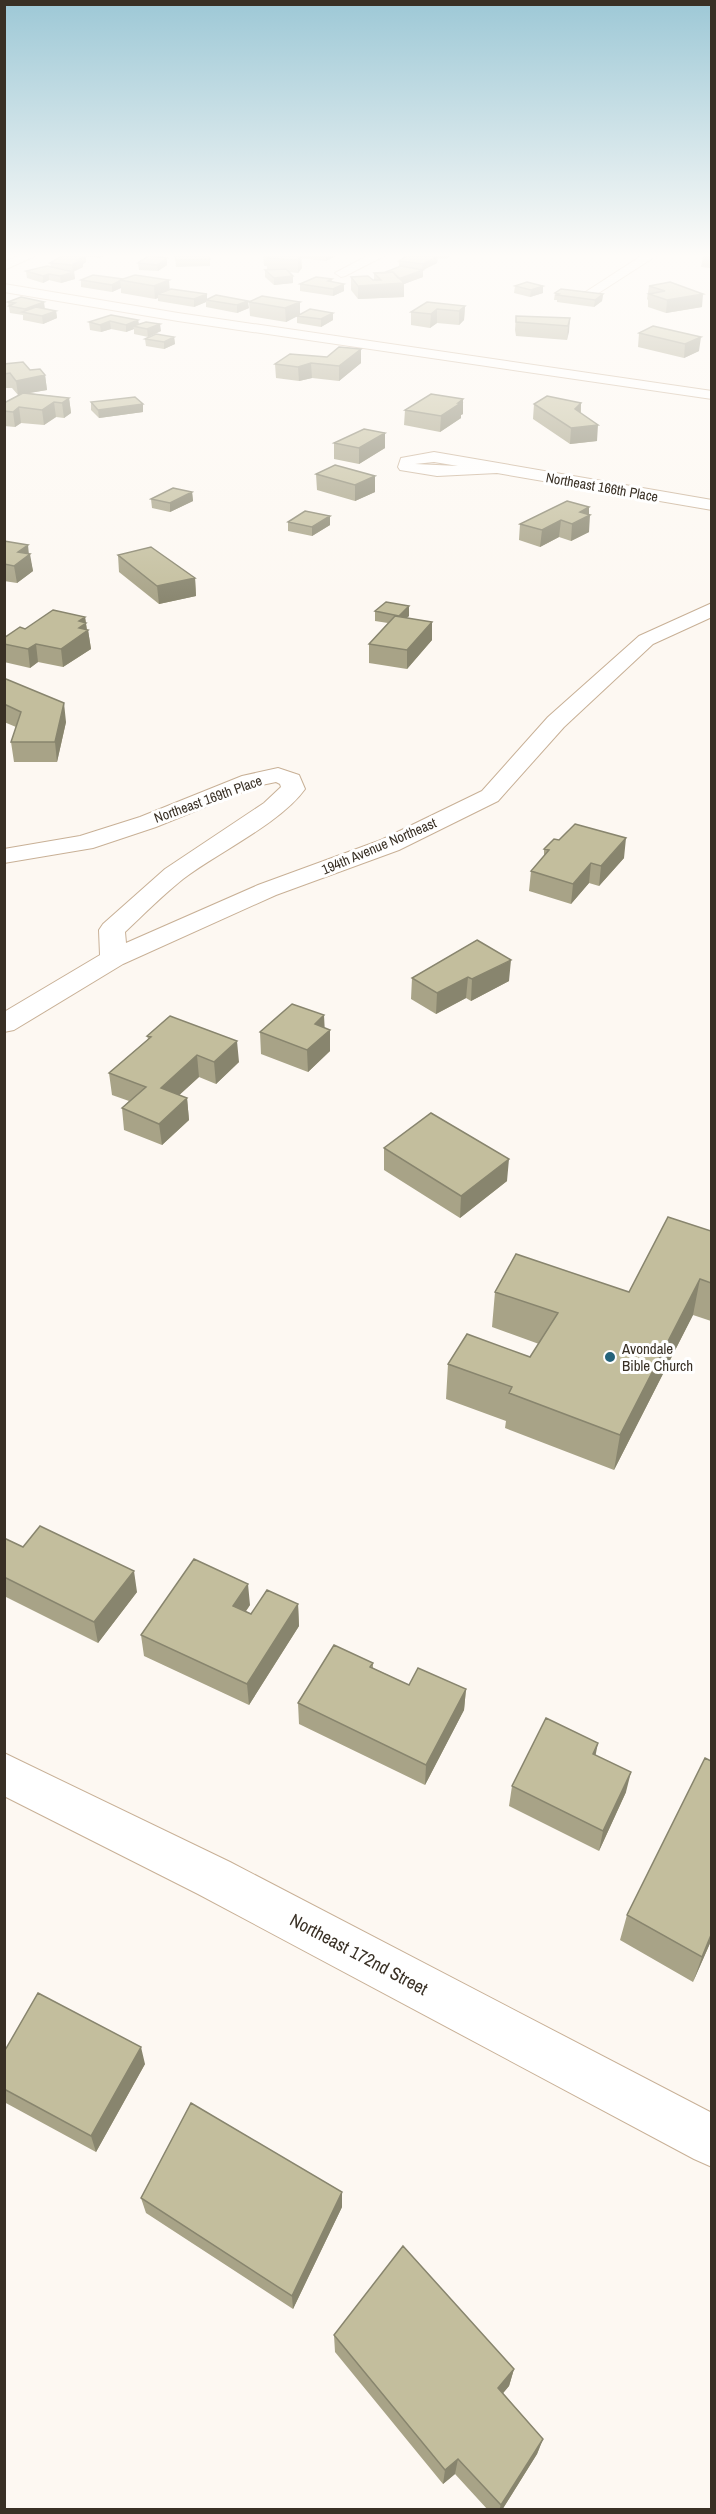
<svg xmlns="http://www.w3.org/2000/svg" width="716" height="2514" font-family="'Archivo Narrow',sans-serif">
	<style>
		.lines { fill: none; stroke-linecap: round; stroke-linejoin: round }
		.minor-casing { stroke: #c8b096; stroke-width: 2 }
		.minor { fill: #fff; fill-rule: evenodd }
		.wall { fill: #a8a387 }
		.shaded-wall { fill: #88856e }
		.building { fill: #c3be9d; stroke: #88856e; stroke-width: 1.5 }
		.poi-dot { fill: #25637a; stroke: #fff; stroke-width: 2 }
		.labels { text-anchor: middle; dominant-baseline: central; stroke-width: 6; stroke-linejoin: round; paint-order: stroke }
		.far-street-label { font-size: 14px; fill: #393025; stroke: #fff }
		.poi-label { font-size: 15px; fill: #393025; stroke: #fff; text-anchor: start }
		.near-street-label { font-size: 18px; fill: #393025; stroke: #fff }
	</style>
	<rect width="100%" height="100%" fill="#fdf8f2"/>
	<g class="lines">
		<!-- minor casing -->
		<g class="minor-casing">
			<path id="minor" d="M18 256H35L4 270V262Z
				M367 256H384L345 276 341 277 335 273Z
				M641 256H656L594 296 590 297 584 293Z
				M4 284 178 313 712 391V399L178 321 4 292Z
				M434 452 712 500V510L497 473 437 476 400 470 398 467 401 458ZM434 462 458 466 415 464Z
				M712 603V617L653 644 564 727 498 801 399 850 276 895 123 964 14 1030 4 1032V1012L100 955 99 930 103 924 165 869 264 803 281 787 280 784 276 782 257 786 156 827 93 848 4 863V849L80 836 140 817 242 776 278 768 299 775 305 789C281 823 217 853 183 879 163 895 144 914 125 932L126 943 258 885 381 840 482 791 548 717 639 636Z
				M4 1753 230 1862 712 2113V2167L694 2159 198 1894 4 1796Z"/>
		</g>
		<!-- minor -->
		<use href="#minor" class="minor"/>
	</g>
	<!-- wall -->
	<path class="wall" d="M62 256H103L101 258 86 257V262L83 264V267L73 272H74L75 279 61 283 49 280 43 283 27 278 26 271 51 267 50 263Z
		M175 256 210 259V266L176 267Z
		M263 256H336L326 261 301 258 302 268 298 273 289 272 293 283 274 285 265 277V270H267V266H264Z
		M407 256H451L446 259 438 258 437 263 423 270V277L404 284V297L358 299 351 290V277L374 280V273H383L399 267V261Z
		M703 256H711V268L701 267Z
		M138 263 167 265 158 271 139 270Z
		M123 279 169 289 207 294V299L249 308 237 313 206 307V302L194 307 158 301V298L155 299 121 293V288L112 292 81 287V280Z
		M332 279V282L344 284V291L333 296 300 291V284Z
		M670 282 702 307 666 313 648 307V300L647 299 649 286Z
		M515 286H543V293L530 297 514 293Z
		M555 293 603 294 602 301 594 307 557 302V300H554Z
		M8 302 56 311 57 318 43 324 23 320V315L10 313Z
		M249 302H300V314L333 313V320L321 327 297 323V316L286 322 250 316Z
		M465 306 464 320 459 325 437 323 430 328 411 325V312Z
		M516 316 570 318 567 340 516 336 515 330Z
		M138 320 139 324 161 331 148 337 134 334V329L126 332 111 329 101 332 90 330 89 322Z
		M653 326 699 351 684 358 638 347 639 333Z
		M174 337 175 344 164 349 146 346 145 339Z
		M290 354 361 363 339 381 312 378 299 381 276 378 275 364Z
		M4 364 30 370 45 375 47 390 29 393 69 398 71 413 64 418 56 417 44 425 21 423 15 427 4 426V403L18 395 12 388H4Z
		M463 399V414L461 415V418L440 432 404 425 405 410Z
		M91 402 143 412 99 418 91 410Z
		M581 403V413L597 441 570 444 533 419 534 404Z
		M334 443 385 448 359 464 334 459Z
		M316 474 375 476V492L355 501 317 490Z
		M192 492 193 501 170 512 152 508 151 499Z
		M589 507V532L571 541 559 537 540 547 519 540 520 524Z
		M330 516V525L312 536 288 531V522Z
		M4 541 29 554 33 571 17 583 4 581Z
		M118 555 195 578 196 596 159 604 119 572Z
		M375 611 409 616 406 618 432 622V640L407 669 369 663V644L388 623 375 621Z
		M85 617 87 630H88L91 649 63 667 38 662 30 668 4 662V638L25 629Z
		M4 680 66 722 57 762H14L11 742 16 727 4 722Z
		M559 840 624 858 599 886 589 883 571 904 529 891 531 871 544 857V849Z
		M477 940 509 981 471 1001 466 998 436 1014 411 999 412 978Z
		M330 1030V1051L308 1072 261 1054 260 1032Z
		M147 1036 239 1062 216 1084 199 1077 179 1095 187 1098 189 1120 162 1145 124 1130 122 1108 129 1101 112 1095 109 1073 148 1039Z
		M384 1148 507 1181 460 1218 384 1170Z
		M711 1231V1321L693 1315 614 1470 505 1428 506 1421 446 1399 448 1364 530 1357 539 1344 492 1327 495 1292H629Z
		M4 1538 23 1547 137 1592 98 1643 4 1596Z
		M298 1604 299 1626 249 1705 144 1656 141 1635 250 1605 246 1611 251 1614Z
		M373 1663V1668L409 1685 466 1689 464 1710 425 1785 299 1724 298 1703Z
		M595 1755 626 1792 599 1851 509 1806 512 1786Z
		M627 1915 711 1941 693 1982 620 1940Z
		M4 2052 145 2064 96 2152 4 2102Z
		M141 2198 342 2207 293 2309 146 2213Z
		M334 2335 514 2369 509 2386 503 2393 543 2439 537 2454 502 2510H488L455 2474 443 2484 335 2352Z"/>
	<!-- shaded-wall -->
	<path class="shaded-wall" d="M84 256H86V262L83 264V267L73 272 72 265 78 260Z
		M300 256H301L302 268 298 273V260Z
		M326 256H336L326 261Z
		M438 256 437 263 423 270V277L404 284V297L358 299V286L401 284V278L422 270 423 264Z
		M167 258V265L158 271 157 265Z
		M74 272 75 279 61 283 60 276Z
		M49 274V280L43 283V276Z
		M293 276V283L274 285V278Z
		M169 280 170 293 158 294V298L155 299 154 286Z
		M120 281 121 288 112 292V285Z
		M344 284V291L333 296V289Z
		M543 286V293L530 297 531 290Z
		M207 294V300H206V302L194 307V299Z
		M603 294 602 301 594 307 595 300Z
		M703 294 702 307 666 313 667 300Z
		M248 301 249 308 237 313V305Z
		M44 302 45 309 25 313V309Z
		M300 302V315L286 322 285 308Z
		M465 306 464 320 459 325V311Z
		M437 309V323L430 328 431 314Z
		M56 311 57 318 43 324 42 316Z
		M333 313V320L321 327V319Z
		M570 318 569 332 567 340 568 326Z
		M138 320 139 327 133 326 134 329 126 332V325Z
		M110 321 111 329 101 332 100 325Z
		M160 324 161 331 148 337 147 329Z
		M174 337 175 344 164 349V342Z
		M701 337 699 351 684 358 685 344Z
		M361 349V363L339 381V366Z
		M311 363 312 378 299 381 298 367Z
		M45 375 47 390 18 395 16 381Z
		M69 398 71 413 64 418 62 403Z
		M463 399V414L461 415V418L440 432 441 416Z
		M54 402 56 417 44 425 42 410Z
		M581 403 580 418 575 409Z
		M143 404V412L99 418 98 410Z
		M19 407 21 423 15 427 13 412Z
		M598 425 597 441 570 444 571 428Z
		M385 433V448L359 464V448Z
		M375 476V492L355 501V485Z
		M192 492 193 501 170 512V503Z
		M589 507V516L590 515 589 532 571 541 572 524 580 512Z
		M330 516V525L312 536V527Z
		M561 520 559 537 540 547 542 530Z
		M28 545 29 555 30 554 33 571 17 583 14 566 18 552Z
		M195 578 196 596 159 604 157 586Z
		M409 606V616L399 625V616Z
		M85 617 87 631 88 630 91 649 63 667 61 649 79 621Z
		M432 622V640L407 669V650Z
		M36 644 38 662 30 668 28 649Z
		M64 703 66 722 57 762 55 742Z
		M626 838 624 858 599 886 601 866Z
		M591 863 589 883 571 904 573 884Z
		M511 960 509 981 471 1001 472 979Z
		M468 977 466 998 436 1014 437 993Z
		M324 1015 325 1034 330 1030V1051L308 1072 307 1050 315 1024Z
		M237 1041 239 1062 216 1084 214 1062Z
		M197 1055 199 1077 163 1110 161 1088Z
		M187 1098 189 1120 162 1145 159 1124Z
		M509 1159 507 1181 460 1218 461 1196Z
		M700 1279 693 1315 614 1470 620 1435Z
		M134 1571 137 1592 98 1643 94 1622Z
		M248 1584 250 1605 235 1627 233 1606Z
		M298 1604 299 1626 249 1705 247 1684Z
		M466 1689 464 1710 425 1785 426 1765Z
		M598 1743 594 1763 593 1754Z
		M631 1772 626 1792 599 1851 603 1831Z
		M711 1935V1941L693 1982 702 1957Z
		M141 2047 145 2064 96 2152 91 2136Z
		M342 2192V2207L293 2309 292 2296Z
		M514 2369 509 2386 494 2404 498 2388Z
		M543 2439 537 2454 502 2510H499L501 2505Z
		M458 2459 455 2474 443 2484 445 2470Z"/>
	<!-- building -->
	<path class="building" d="M62 256H84L78 260H82L72 265 50 263Z
		M148 256H149L167 258 157 265 138 263Z
		M175 256H209L210 259 176 260Z
		M269 256H300L298 260 267 258Z
		M407 256H438L423 264 399 261Z
		M47 266 74 272 60 276 49 274 43 276 26 271Z
		M401 266 423 270 401 278H398L393 272 383 273Z
		M286 269 293 276 274 278 265 270Z
		M393 272 404 283 358 286 351 277 368 276 373 280H381L374 273Z
		M93 275 123 279 112 285 81 280Z
		M135 275 169 280 154 286 120 280Z
		M316 277 332 279 328 281 344 284 333 289 300 284Z
		M527 282 543 286 531 290 515 286Z
		M670 282 703 294 667 300 649 294 665 291 649 286Z
		M171 289 207 294 194 299 158 294Z
		M561 289 603 294 595 300 557 295 559 294 555 293Z
		M216 295 248 301 237 305 206 300Z
		M262 296 300 302 285 308 249 302Z
		M21 297 44 302 25 309 9 306 15 303 8 302Z
		M427 302 465 306 459 311 437 309 431 314 411 312Z
		M36 307 56 311 42 316 22 312Z
		M310 309 333 313 321 319 297 316Z
		M111 315 138 320 126 325 110 321 100 325 89 322Z
		M516 316 570 318 568 326 516 322Z
		M146 322 160 324 147 329 133 326Z
		M653 326 701 337 685 344 639 333Z
		M156 334 174 337 164 342 145 339Z
		M339 347 361 349 339 366 311 363 298 367 275 364 290 354 327 357Z
		M23 362 30 370 40 369 45 375 16 381 10 373 4 374V364Z
		M23 393 69 398 62 403 54 402 42 410 19 407 13 412 4 411V403Z
		M431 394 463 399 458 403H461L441 416 405 410Z
		M547 396 581 403 575 409 598 425 571 428 534 404Z
		M135 397 143 404 98 410 91 402Z
		M364 429 385 433 359 448 334 443Z
		M335 465 375 476 355 485 316 474Z
		M173 488 192 492 170 503 151 499Z
		M567 501 589 507 580 512 590 515 572 524 561 520 542 530 520 524Z
		M305 511 330 516 312 527 288 522Z
		M4 541 28 545 18 552 30 554 14 566 4 564Z
		M151 547 195 578 157 586 118 555Z
		M386 602 409 606 399 616 375 611Z
		M53 610 85 617 79 621 86 623 79 628 88 630 61 649 36 644 28 649 4 644V638L20 627 25 629Z
		M395 616 432 622 407 650 369 644Z
		M6 679 64 703 55 742H11L21 712 4 704V680Z
		M575 824 626 838 601 866 591 863 573 884 531 871 549 850 544 849 554 839 559 840Z
		M477 940 511 960 472 979 468 977 437 993 412 978Z
		M292 1004 324 1015 315 1024 330 1030 307 1050 260 1032Z
		M170 1016 237 1041 214 1062 197 1055 161 1088 187 1098 159 1124 122 1108 146 1087 109 1073 151 1037 147 1036Z
		M431 1113 509 1159 461 1196 384 1148Z
		M668 1217 711 1231V1283L700 1279 620 1435 509 1393 512 1387 448 1364 467 1334 530 1357 558 1313 495 1292 516 1254 629 1292Z
		M40 1526 134 1571 94 1622 4 1577V1538L23 1547Z
		M194 1559 248 1584 233 1606 251 1614 267 1590 298 1604 247 1684 141 1635Z
		M334 1645 373 1663 370 1667 409 1685 418 1668 466 1689 426 1765 298 1703Z
		M546 1718 598 1743 593 1754 631 1772 603 1831 512 1786Z
		M705 1758 711 1761V1935L702 1957 627 1915Z
		M38 1993 141 2047 91 2136 4 2089V2052Z
		M191 2103 342 2192 292 2296 141 2198Z
		M403 2246 514 2369 498 2388 543 2439 501 2505 458 2459 445 2470 334 2335Z"/>
	<!-- sky -->
	<linearGradient id="sky" x2="0" y2="1"><stop stop-color="#9dc8d6"/><stop offset="0.42" stop-color="#fefcf9"/><stop offset="1" stop-color="#fefcf9" stop-opacity="0"/></linearGradient>
	<rect width="716" height="608" fill="url(#sky)"/>
	<!-- markers -->
	<circle class="poi-dot" cx="610" cy="1357" r="6"/>
	<g class="labels">
		<!-- far-street labels -->
		<g class="far-street-label">
			<text transform="translate(602 487) rotate(10)">Northeast 166th Place</text>
			<text transform="translate(208 799) rotate(-20)">Northeast 169th Place</text>
			<text transform="translate(379 846) rotate(-23)">194th Avenue Northeast</text>
		</g>
		<!-- poi labels -->
		<g class="poi-label">
			<text x="622" y="1348">Avondale<tspan x="622" dy="17">Bible Church</tspan></text>
		</g>
		<!-- near-street labels -->
		<g class="near-street-label">
			<text transform="translate(359 1954) rotate(28)">Northeast 172nd Street</text>
		</g>
	</g>
	<!-- border -->
	<rect width="716" height="2514" fill="none" stroke="#393025" stroke-width="12"/>
</svg>
